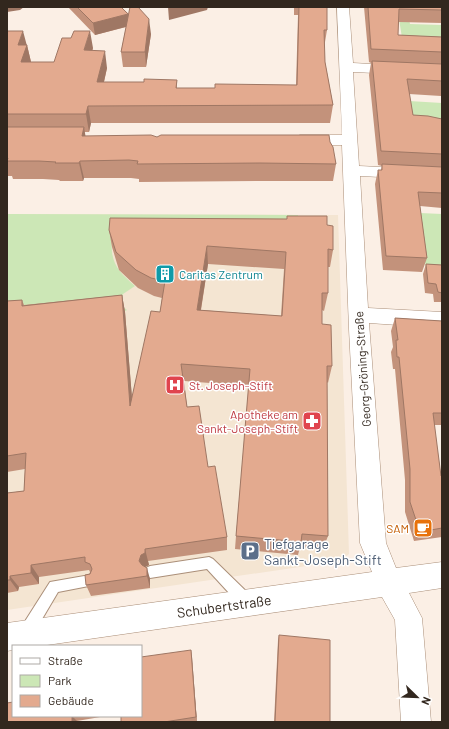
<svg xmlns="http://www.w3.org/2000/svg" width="449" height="729" font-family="Barlow,sans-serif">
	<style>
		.medical { fill: #f4e5d2 }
		.green { fill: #cce7b6 }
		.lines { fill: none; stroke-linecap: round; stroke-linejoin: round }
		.service-casing { stroke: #ab8f79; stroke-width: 2 }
		.minor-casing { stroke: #ab8f79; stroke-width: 1 }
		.service { fill: #fff; fill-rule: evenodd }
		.minor { fill: #fff; fill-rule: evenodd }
		.wall { fill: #c3927b; fill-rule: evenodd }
		.shaded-wall { fill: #9f7764 }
		.building { fill: #e3aa8f; stroke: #9f7764; fill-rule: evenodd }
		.labels { text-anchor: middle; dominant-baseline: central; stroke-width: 3; stroke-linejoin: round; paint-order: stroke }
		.culture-label { font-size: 12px; fill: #0d838f; stroke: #fff; text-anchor: start }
		.street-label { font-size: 12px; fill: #32271e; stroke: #fff }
		.health-label { font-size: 12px; fill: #be3a42; stroke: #fff; text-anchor: start }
		.food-label { font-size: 12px; fill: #c56008; stroke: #fff; text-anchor: end }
		.near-service-label { font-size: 14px; fill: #4e5e75; stroke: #fff; text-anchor: start }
		.near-street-label { font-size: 14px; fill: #32271e; stroke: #fff }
	</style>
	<rect width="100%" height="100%" fill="#fbefe5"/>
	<!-- medical -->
	<path class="medical" d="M7 214 338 215 349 554 340 561 7 610Z"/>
	<!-- green -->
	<path class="green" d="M399 19H409L410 24 442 25V40L403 44Z
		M409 101 442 103V127L411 126Z
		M420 213 442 214V272L426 271Z
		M7 214 298 215 299 233 112 239C110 263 118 271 135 286L123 294 121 305 127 310 125 311 29 322 7 319Z"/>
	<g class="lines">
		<!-- service casing -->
		<g class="service-casing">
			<path id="service" d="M209 557 213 559 251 596 252 601 251 606 246 607 241 606 207 569 150 578 146 576 144 572 146 568 150 566Z
				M90 575 94 577 96 581 94 585 58 592 32 636 27 638 22 636 20 631 22 626 50 582Z"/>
		</g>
		<!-- minor casing -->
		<g class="minor-casing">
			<path id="minor" d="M337 7H349L353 63 442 68V76L353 72 359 166 442 170V180L360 176 368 308 442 312V328L369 323 386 543 396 568 442 562V588L409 593 422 618 431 722H401L395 620 382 597 40 646H13V650L7 651V623L372 572 360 543 349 329 342 145H300L295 143 292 140 295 137 300 135H342Z"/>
		</g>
		<!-- service -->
		<use href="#service" class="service"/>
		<!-- minor -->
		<use href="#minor" class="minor"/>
	</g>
	<!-- wall -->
	<path class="wall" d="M68 7H121L151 34 146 67H123L121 52 126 27 95 35Z
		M294 7H327V30L324 48 325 62 333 105 330 123H91L89 132H84L85 136 330 142 336 164 333 181H259L139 182V179L131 178H84L83 181H60L59 180 43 179H13L12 176H7V31L27 45 31 62H54L93 48 92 51 107 68 104 82H144L177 80V88H215L296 85 298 15H294Z
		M364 7H442V23L398 22V35L442 37V100H441V96L409 94 413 115 442 119V208L420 206 427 258 422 272 383 270 375 184 378 170H381L382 166 378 165 369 75 371 63 369 62Z
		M287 216 327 225 333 250 330 267H328V293L324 311 322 310V324L332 366 328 383 327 382 328 536 323 549 300 547 298 555 235 549 236 536 249 386 184 381 187 407 208 467 227 537V550L148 561 149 565 145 567 150 579V588L91 596 86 585 90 572 89 570 39 577V584L19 587 18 591 7 593V493L24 491 25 469 7 472V301L22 300 24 305 122 295 125 312 132 399 160 312 162 298 154 296 138 288 119 270 112 247 109 230 287 219ZM208 264 284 269 281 316 201 310Z
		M426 264 442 265V302H434L433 294 425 293 423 274Z
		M395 318 442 321V425H434L441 476H442V537L414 541 405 512V480L395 369H393L391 352 393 347 391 331Z
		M279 635 330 722H274L278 640Z
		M191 650 197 722H121Z
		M13 716H106L77 721V722H7Z"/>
	<!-- shaded-wall -->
	<path class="shaded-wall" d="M7 7H24L20 10 7 12Z
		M168 7H208L207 10 169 20Z
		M128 14 129 26 95 35 93 23Z
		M149 19 151 34 146 67 145 52Z
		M23 31 27 46V45L31 62H21L18 45Z
		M90 31 93 48 87 68 84 50Z
		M105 51 107 68 100 99 97 82Z
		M88 106 91 123 89 132 86 114Z
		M84 127 87 145 82 136Z
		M80 161 84 178 83 181 79 163Z
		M207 246 208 264 198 327 197 310Z
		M122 295 125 312 134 422 130 406Z
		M145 549 149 565 145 567 143 573 139 561 141 555Z
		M31 565 39 577V584L31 573Z
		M147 568 150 579V588L147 576Z
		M10 576 19 587 18 591 10 580Z
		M191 650 192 657 197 722 196 717Z
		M72 716 77 721V722H72Z"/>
	<!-- building -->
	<path class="building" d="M77 7H121L128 14 93 23Z
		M130 7H138L149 19 145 52H121Z
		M299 7H327V30H324L325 62 333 105 88 106 86 114H7V31H23L18 45H27L21 62H54L62 38H71L74 31H90L84 50 105 51 97 82H144V79L177 80 176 88H215V84L297 85Z
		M368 7H442V10L399 9 398 35 442 37V52L371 49Z
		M372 61 442 64V81L407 79 413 115 428 116 442 119V154L381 151Z
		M7 127H84L82 136 151 135 157 137 161 135H329L330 142 333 147 336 164 260 163 137 164 138 161 129 160 80 161 79 163H55L56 162 39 161H7L8 158H7Z
		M382 164 442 167V193L418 192 427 258 386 256 378 170H382Z
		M287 216H327V225L333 226V250L328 249V293H322V324L331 325 332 366H327L328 536 302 534 301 542 236 536 250 369 181 364 187 407 199 406 208 467 215 466 227 537 145 549V553L141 555 139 561 142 565 147 568V576L86 585 85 575 90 574 92 569 90 564 85 562V557L31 565V573L10 576V580H7V493L24 491 26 453 7 456V301L22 300V306L122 295 130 406 151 311 160 312 165 281 151 278 136 270 116 252 109 230 110 218 287 219ZM207 246 286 252 282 316 197 310Z
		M426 264 442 265V293L438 292 436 284 428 283Z
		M395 318 442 321V413H433L441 476H442V528L420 532 410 502V469L399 357H397L396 340H398Z
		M279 635 330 640V722H275Z
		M191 650 196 717 164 722H121V716H141V657Z
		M13 702V716H75H72V722H7V703Z"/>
	<!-- icons -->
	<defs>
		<g id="building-square" transform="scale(1)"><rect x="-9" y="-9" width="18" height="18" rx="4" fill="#0f9aa8" stroke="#fff"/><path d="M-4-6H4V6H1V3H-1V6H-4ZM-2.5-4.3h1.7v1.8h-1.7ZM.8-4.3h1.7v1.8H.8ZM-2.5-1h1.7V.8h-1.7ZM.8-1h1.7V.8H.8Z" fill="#fff"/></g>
		<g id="hospital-square" transform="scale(1)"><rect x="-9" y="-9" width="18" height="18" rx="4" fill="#e0444e" stroke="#fff"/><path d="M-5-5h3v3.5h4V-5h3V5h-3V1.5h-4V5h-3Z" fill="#fff"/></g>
		<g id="pharmacy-square" transform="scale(1)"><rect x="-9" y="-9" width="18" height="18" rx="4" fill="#e0444e" stroke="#fff"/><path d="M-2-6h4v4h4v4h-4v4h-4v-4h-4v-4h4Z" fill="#fff"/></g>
		<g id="cafe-square" transform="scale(1)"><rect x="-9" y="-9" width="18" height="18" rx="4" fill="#e8710a" stroke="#fff"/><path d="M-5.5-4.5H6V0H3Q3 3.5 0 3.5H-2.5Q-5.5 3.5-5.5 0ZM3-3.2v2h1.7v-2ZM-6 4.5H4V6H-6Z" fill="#fff"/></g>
		<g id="parking-square" transform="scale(1)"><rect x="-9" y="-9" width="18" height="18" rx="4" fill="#5c6f8a" stroke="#fff"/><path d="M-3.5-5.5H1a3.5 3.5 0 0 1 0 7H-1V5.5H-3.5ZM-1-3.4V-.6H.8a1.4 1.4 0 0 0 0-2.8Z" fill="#fff"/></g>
	</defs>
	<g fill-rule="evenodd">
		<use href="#building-square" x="165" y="274"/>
		<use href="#hospital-square" x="175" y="385"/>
		<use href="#pharmacy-square" x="312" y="421"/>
		<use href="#cafe-square" x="423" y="528"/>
		<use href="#parking-square" x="250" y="551"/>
	</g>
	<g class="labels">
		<!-- culture labels -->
		<g class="culture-label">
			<text x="179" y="274">Caritas Zentrum</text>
		</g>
		<!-- street labels -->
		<g class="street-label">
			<text transform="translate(362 369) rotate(-94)">Georg-Gröning-Straße</text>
		</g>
		<!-- health labels -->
		<g class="health-label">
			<text x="189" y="385">St. Joseph-Stift</text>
			<text x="298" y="414" text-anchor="end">Apotheke am<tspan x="298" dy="14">Sankt-Joseph-Stift</tspan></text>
		</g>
		<!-- food labels -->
		<g class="food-label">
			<text x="409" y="528">SAM</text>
		</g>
		<!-- near-service labels -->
		<g class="near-service-label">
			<text x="264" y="543">Tiefgarage<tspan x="264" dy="16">Sankt-Joseph-Stift</tspan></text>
		</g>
		<!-- near-street labels -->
		<g class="near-street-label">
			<text transform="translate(224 606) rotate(-8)">Schubertstraße</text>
		</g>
	</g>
	<!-- border -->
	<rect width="449" height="729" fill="none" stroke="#32271e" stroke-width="16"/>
	<!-- legend -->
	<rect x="12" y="645" width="130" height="72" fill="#ffffff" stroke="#ada9a5"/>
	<rect x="20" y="658" width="20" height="6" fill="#ffffff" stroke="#ada9a5"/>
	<text x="48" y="665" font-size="12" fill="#32271e">Straße</text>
	<rect x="20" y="675" width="20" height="12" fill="#cce7b6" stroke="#ada9a5"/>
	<text x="48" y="685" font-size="12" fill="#32271e">Park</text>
	<rect x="20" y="695" width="20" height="12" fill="#e3aa8f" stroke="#ada9a5"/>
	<text x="48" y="705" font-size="12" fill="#32271e">Gebäude</text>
	<!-- north arrow -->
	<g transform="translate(417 697) rotate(113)" stroke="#ffffff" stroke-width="3" paint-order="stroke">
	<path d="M0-3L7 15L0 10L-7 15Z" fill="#32271e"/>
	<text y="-6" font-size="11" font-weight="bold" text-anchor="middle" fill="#32271e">N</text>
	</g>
</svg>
